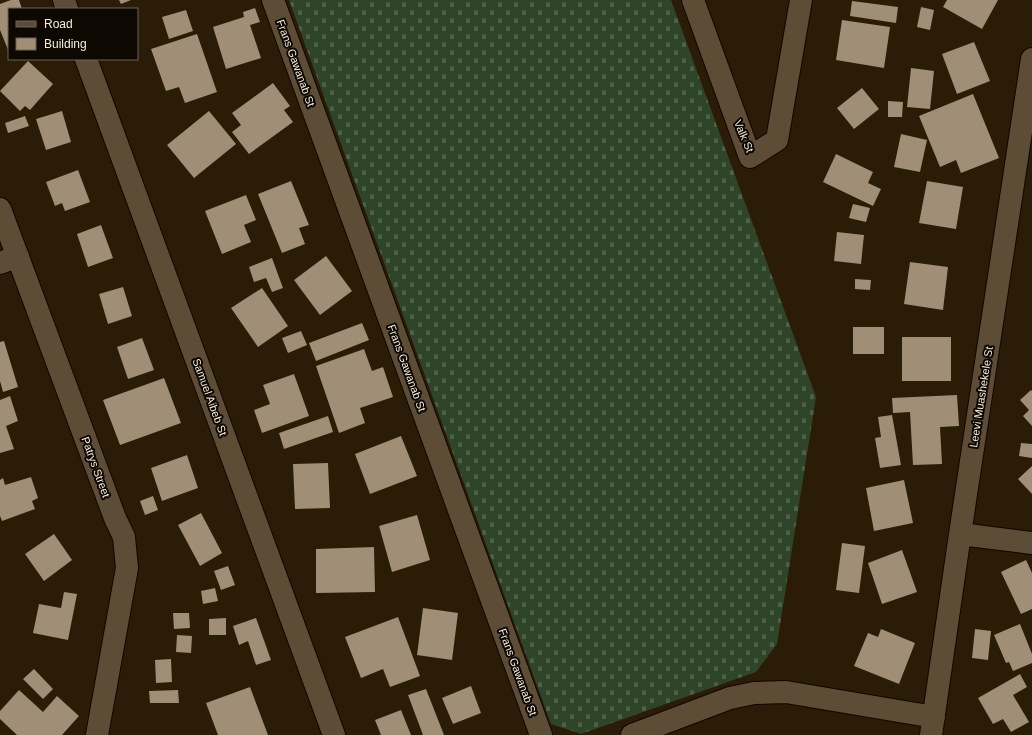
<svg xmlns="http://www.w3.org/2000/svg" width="1032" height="735" font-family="Arial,sans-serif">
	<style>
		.cemetery { fill: url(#cemetery-stones) }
		.building { fill: #a08e76 }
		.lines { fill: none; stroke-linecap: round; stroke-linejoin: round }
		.minor-casing { stroke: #120600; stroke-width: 24 }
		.minor { stroke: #5d4d37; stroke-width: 22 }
		.labels { text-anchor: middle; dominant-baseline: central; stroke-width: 4; stroke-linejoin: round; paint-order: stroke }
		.street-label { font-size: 11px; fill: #f5ecde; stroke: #0e0802 }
	</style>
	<defs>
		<pattern id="cemetery-stones" width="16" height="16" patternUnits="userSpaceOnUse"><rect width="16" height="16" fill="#2f452a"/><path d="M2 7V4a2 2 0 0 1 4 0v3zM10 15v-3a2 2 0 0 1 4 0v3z" fill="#4e6048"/></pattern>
	</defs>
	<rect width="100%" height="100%" fill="#2a1c06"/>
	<!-- cemetery -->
	<path class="cemetery" d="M289 0H671L816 397 777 644 756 672 581 734 551 724Z"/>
	<!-- building -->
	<path class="building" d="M11 0H19L22 9H9V52L0 30V4Z
		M119 0H131L121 4Z
		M947 0H998L982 29 943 7Z
		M852 1 898 7 896 23 850 16Z
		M921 7 934 10 930 30 917 27Z
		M255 8 260 22 250 25 261 58 226 69 213 27 244 17 243 12Z
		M186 10 193 31 169 39 162 17Z
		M842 20 890 27 884 68 836 60Z
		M197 34 217 92 185 103 179 87 166 91 151 49Z
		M974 42 990 81 957 94 942 54Z
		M28 61 53 84 30 110 25 106 20 111 0 91Z
		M911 68 934 71 930 109 907 107Z
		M273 83 290 106 284 110 293 122 249 154 232 132 241 125 232 113Z
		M862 88 879 109 854 129 837 108Z
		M973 94 999 158 961 173 956 160 940 167 919 116Z
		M888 101 903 102 902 117H888Z
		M62 111 71 142 46 150 36 119Z
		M209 111 236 144 194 178 167 145Z
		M25 116 29 126 8 133 5 123Z
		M901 134 927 140 920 172 894 167Z
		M836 154 873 172 868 183 881 189 873 206 823 182Z
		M78 170 90 202 65 211 62 203 55 206 46 182Z
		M291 181 309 225 299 228 305 244 282 253 258 194Z
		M927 181 963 187 956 229 919 223Z
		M246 195 256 220 244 225 251 242 222 254 205 211Z
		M853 204 870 208 866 222 849 218Z
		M101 225 113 258 88 267 77 234Z
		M837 232 864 235 861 264 834 261Z
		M326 256 352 291 320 315 294 280Z
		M272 258 283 288 272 292 266 278 254 282 249 267Z
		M910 262 948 267 943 310 904 304Z
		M855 279 871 280 870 290 855 289Z
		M123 287 132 316 108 324 99 294Z
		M262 288 288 326 258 347 231 308Z
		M362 323 369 340 316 361 309 343Z
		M853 327H884V354H853Z
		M301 331 307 345 288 353 282 338Z
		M902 337H951V381H902Z
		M142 338 154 370 128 379 117 347Z
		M4 341 18 387 3 392 0 381V342Z
		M364 349 372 371 383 367 393 397 360 408 365 423 339 433 316 366Z
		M294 374 309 416 262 433 254 410 270 404 263 385Z
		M164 378 181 423 120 445 103 400Z
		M1031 390 1032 391V426L1023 416 1029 410 1020 400Z
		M957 395 959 426 940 427 942 464 913 465 910 412 893 413 892 398Z
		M10 396 18 421 6 426 14 449 0 453V400Z
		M892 415 901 465 880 468 875 438 881 437 878 417Z
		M328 416 333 432 284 449 279 433Z
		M401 436 417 476 370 494 355 454Z
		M1021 443 1032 444V458L1019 456Z
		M187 455 198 488 162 501 151 468Z
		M328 463 330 508 295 509 293 464Z
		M1032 466V494L1018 479Z
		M31 477 38 498 32 501 35 509 2 521 0 516V480L3 478 5 485Z
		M904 480 913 523 874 531 866 488Z
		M153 496 158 510 145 515 140 501Z
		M201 513 222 553 200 566 178 525Z
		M417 515 430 560 392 572 379 526Z
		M54 534 72 560 44 581 25 554Z
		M842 543 865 546 859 593 836 590Z
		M374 547 375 592 316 593V549Z
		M902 550 917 592 882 604 868 563Z
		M1026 560 1032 573V609L1021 614 1001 572Z
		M228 566 235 585 221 590 214 571Z
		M215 588 218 601 203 604 201 591Z
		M64 592 77 594 68 640 33 633 39 604 61 608Z
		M423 608 458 613 452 660 417 655Z
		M173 613H189L190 628 174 629Z
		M398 617 420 676 390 687 383 669 361 678 345 637Z
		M226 618V635H209V619Z
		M256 618 271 660 256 665 248 641 239 645 233 626Z
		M1020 624 1032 654V663L1013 671 1009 662 1006 663 994 635Z
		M881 629 915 643 899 684 854 666 868 633 878 637Z
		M975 629 991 631 988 660 972 658Z
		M177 635 192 636 191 653 176 652Z
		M171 659 172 682 156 683 155 660Z
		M34 669 53 689 43 699 23 679Z
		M1020 674 1027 687 1013 695 1029 722 1011 732 1003 719 993 724 978 698Z
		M471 686 481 713 453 724 442 698Z
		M250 687 268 735H218L206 703Z
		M426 689 444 735H423L408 695Z
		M19 690 43 712 57 696 79 716 62 735H17L0 719V711Z
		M178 690 179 703H150L149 691Z
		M401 710 411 735H381L375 720Z"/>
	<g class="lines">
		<!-- minor casing -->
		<g class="minor-casing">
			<path id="minor" d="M64 0 67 9
				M273 0 541 735
				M693 0 750 157 777 140 801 0
				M86 59 334 735
				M0 209 115 518 124 537 127 568 97 735
				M0 263 18 256
				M960 534 1032 543
				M632 735 730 698 754 693 786 692 934 717
				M931 735 960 534 1032 59"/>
		</g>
		<!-- minor -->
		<use href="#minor" class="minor"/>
	</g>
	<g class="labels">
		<!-- street labels -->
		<g class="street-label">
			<text transform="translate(296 63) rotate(70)">Frans Gawanab St</text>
			<text transform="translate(744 136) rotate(67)">Valk St</text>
			<text transform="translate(407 368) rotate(70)">Frans Gawanab St</text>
			<text transform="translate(210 397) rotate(70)">Samuel Aibeb St</text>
			<text transform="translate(981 397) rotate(-81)">Leevi Muashekele St</text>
			<text transform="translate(96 467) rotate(70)">Patrys Street</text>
			<text transform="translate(518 672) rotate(70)">Frans Gawanab St</text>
		</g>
	</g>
	<!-- legend -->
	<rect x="8" y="8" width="130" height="52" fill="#0e0802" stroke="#6a635a"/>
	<rect x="16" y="21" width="20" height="6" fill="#5d4d37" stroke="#6a635a"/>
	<text x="44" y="28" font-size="12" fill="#f5ecde">Road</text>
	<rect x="16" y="38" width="20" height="12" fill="#a08e76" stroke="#6a635a"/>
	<text x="44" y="48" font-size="12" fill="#f5ecde">Building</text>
</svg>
